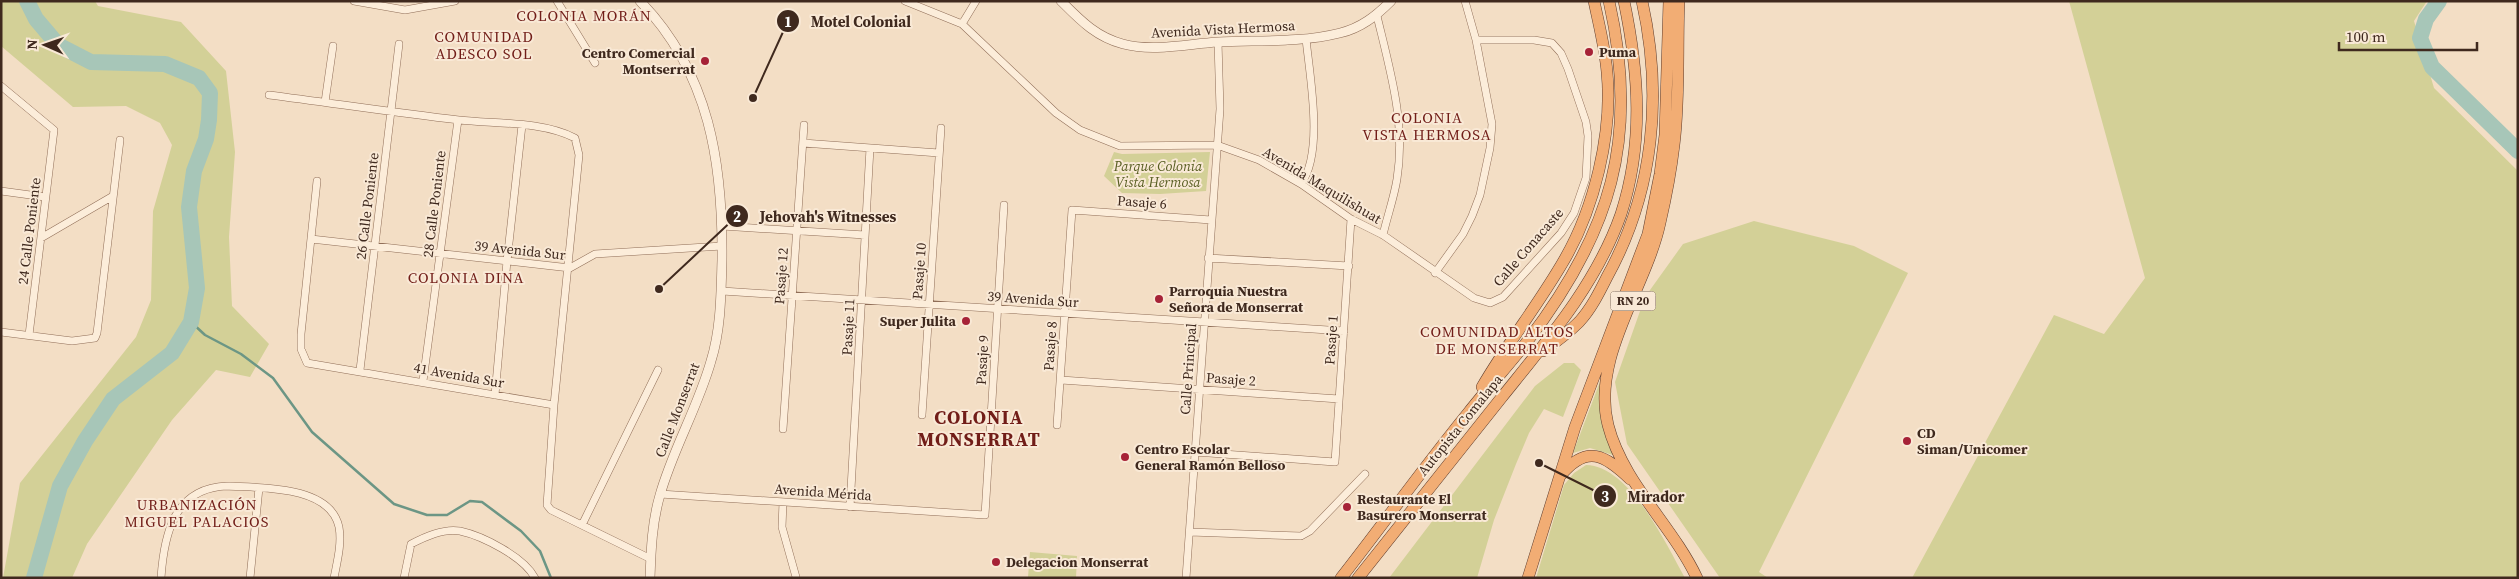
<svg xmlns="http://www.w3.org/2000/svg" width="2519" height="579" font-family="'Source Serif 4',serif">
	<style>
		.green { fill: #d3d097 }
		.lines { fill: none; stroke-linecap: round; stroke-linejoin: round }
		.stream { stroke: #6c9685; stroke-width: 2.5 }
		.river { stroke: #a7c6b8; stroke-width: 16 }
		.minor-casing { stroke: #906e58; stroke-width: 8 }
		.tertiary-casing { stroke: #906e58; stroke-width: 10 }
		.trunk-casing { stroke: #5e3c2d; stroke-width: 12 }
		.minor { stroke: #fcedda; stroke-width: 7 }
		.tertiary { stroke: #fcedda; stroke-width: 9 }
		.trunk { stroke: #f2ad74; stroke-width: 11 }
		.poi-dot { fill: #a62237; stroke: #f9e9d6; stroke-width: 2 }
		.labels { text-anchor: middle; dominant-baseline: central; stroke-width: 4; stroke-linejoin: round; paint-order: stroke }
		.shield { fill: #f9e9d6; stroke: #776355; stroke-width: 1 }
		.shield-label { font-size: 12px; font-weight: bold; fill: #3f291e }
		.street-label { font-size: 14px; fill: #3f291e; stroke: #f9e9d6 }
		.poi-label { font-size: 14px; font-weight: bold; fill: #3f291e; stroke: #f9e9d6; text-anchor: start }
		.park-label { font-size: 14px; font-style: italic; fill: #585e22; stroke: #f9e9d6 }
		.neighbourhood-label { font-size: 15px; letter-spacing: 1px; fill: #711d18; stroke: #f9e9d6 }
		.district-label { font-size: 19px; font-weight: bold; letter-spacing: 1px; fill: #711d18; stroke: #f9e9d6 }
		.leader { fill: none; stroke: #3f291e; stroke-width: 2 }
		.callout-dot { fill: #3f291e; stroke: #f9e9d6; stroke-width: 2 }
		.mark-label { font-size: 15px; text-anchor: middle; font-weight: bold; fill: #fff }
		.callout-label { font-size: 15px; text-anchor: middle; font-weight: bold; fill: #3f291e; stroke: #f9e9d6; stroke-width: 4; stroke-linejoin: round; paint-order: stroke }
	</style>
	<rect width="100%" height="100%" fill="#f3dec5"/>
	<!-- green -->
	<path class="green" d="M1 1H95L98 6 181 22 226 71 235 152 229 237 232 306 269 344 250 377 216 370 172 420 87 544 72 578H3L20 483 136 337 151 300 153 211 172 145 160 123 126 106 73 107 1 46Z
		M2069 1H2427L2414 21 2434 88 2518 171V578H1912L2054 315 2104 334 2145 278Z
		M1114 152 1122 154 1210 152 1206 191 1160 194 1122 193 1104 176Z
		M1754 221 1854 246 1908 273 1759 572 1768 578H1720L1627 444 1615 382 1645 297 1683 244Z
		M1564 363H1574L1581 370 1563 417 1544 409 1529 433 1516 464 1494 520 1477 578H1389L1535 386Z
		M1601 379 1602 420 1613 455 1590 448 1573 453Z
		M1586 465C1630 466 1666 544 1685 578H1536L1564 485 1574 473Z
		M1030 552 1077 556 1076 578 1028 577Z"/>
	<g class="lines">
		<!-- stream -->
		<path class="stream" d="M191 322 205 335 241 354 273 378 312 432 394 504 427 515H447L470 501 482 502 521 531 540 551 551 578"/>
		<!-- river -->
		<path class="river" d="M27 1 36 19 58 45 91 62 165 64 199 78 210 93 209 120 206 139 194 171 189 207 197 288 191 322 172 353 113 399 85 441 60 486 34 578
			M2439 1 2426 19 2420 38 2432 67 2518 151"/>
		<!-- minor casing -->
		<g class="minor-casing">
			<path id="minor" d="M354 1 405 10 455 1
				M557 1 595 63
				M905 1 962 24 1056 113 1080 130 1120 146 1217 145 1259 160 1301 184 1351 219 1383 235 1474 298 1490 303 1503 297 1561 233 1574 213 1586 178 1588 136 1586 122 1568 69 1561 53 1552 43 1534 40H1476
				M1377 16C1390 70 1406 123 1397 179 1394 198 1387 217 1383 235
				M962 24 976 1
				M1 86 54 130 29 335
				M269 95C332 103 396 113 459 120 496 124 542 121 575 138L579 155 554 405 547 505 551 510 651 559
				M325 102 333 46
				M803 143 939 153
				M317 181 301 334V349L307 363 554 405
				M1301 184C1324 152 1310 78 1306 39
				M1 191 45 197
				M722 226 865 235
				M41 238 113 196
				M311 239 570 268 595 254 722 246
				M1208 258 1349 266
				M1435 273 1463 234 1472 216 1480 195 1490 148 1492 124 1476 40 1465 1
				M722 291 1344 331
				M1 332 72 341 95 338 97 333 120 140
				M360 370 399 44
				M1061 380 1339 399
				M423 381 458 120
				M495 395 507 261 522 125
				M922 415 941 128
				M1057 425 1072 210 1211 220
				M783 429 804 125
				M1195 452 1335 462 1351 219
				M660 494 985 515 1004 205
				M783 502 782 527 796 577
				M850 507 870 148
				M582 525 658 370
				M1190 532 1301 536 1310 531 1365 474
				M161 578C164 534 174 488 227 486 260 488 330 485 339 527 342 544 337 562 334 578
				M250 578 259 488
				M404 578 411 544C424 537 444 528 460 531 483 536 524 557 535 578
				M1186 578 1220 109 1218 42"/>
		</g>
		<!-- tertiary casing -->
		<g class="tertiary-casing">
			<path id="tertiary" d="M640 1C710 73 723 164 722 260 721 294 721 329 711 361 698 407 673 449 660 495 652 522 651 550 650 578
				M1061 1C1080 20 1096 37 1123 44 1153 52 1187 44 1218 42 1258 40 1300 43 1340 33 1361 28 1376 16 1391 1"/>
		</g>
		<!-- trunk casing -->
		<g class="trunk-casing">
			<path id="trunk" d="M1679 1C1677 49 1680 98 1674 145 1671 171 1666 197 1660 223 1646 288 1591 357 1608 425 1623 483 1672 525 1697 578
				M1543 351C1556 342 1568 333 1579 322 1591 309 1599 293 1607 277 1654 192 1663 95 1642 1
				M1482 387C1507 344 1538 305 1563 262 1594 210 1613 133 1607 72 1605 48 1599 25 1594 1
				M1561 475C1587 444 1605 455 1630 479
				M1341 578C1384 523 1424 467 1468 413 1487 389 1507 367 1526 343 1611 233 1640 138 1609 1
				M1358 578C1406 517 1454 458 1502 397 1547 341 1597 283 1621 214 1644 143 1639 73 1624 1
				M1528 578 1575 427 1648 234 1660 174 1665 135 1669 1"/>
		</g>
		<!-- minor -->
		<use href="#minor" class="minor"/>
		<!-- tertiary -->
		<use href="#tertiary" class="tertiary"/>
		<!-- trunk -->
		<use href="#trunk" class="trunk"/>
	</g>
	<!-- markers -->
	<g class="poi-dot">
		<circle cx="1589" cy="52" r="5"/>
		<circle cx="705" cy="61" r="5"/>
		<circle cx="1159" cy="299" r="5"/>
		<circle cx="966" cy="321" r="5"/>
		<circle cx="1907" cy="441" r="5"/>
		<circle cx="1125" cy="457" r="5"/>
		<circle cx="1347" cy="507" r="5"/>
		<circle cx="996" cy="562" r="5"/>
	</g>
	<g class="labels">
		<!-- shield labels -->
		<rect class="shield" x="1610.5" y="291.5" width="45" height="19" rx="4"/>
		<g class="shield-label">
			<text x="1633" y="301">RN 20</text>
		</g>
		<!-- street labels -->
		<g class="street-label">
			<text transform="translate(1223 29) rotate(-3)">Avenida Vista Hermosa</text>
			<text transform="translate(1322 185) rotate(31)">Avenida Maquilishuat</text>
			<text transform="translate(1142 202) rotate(4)">Pasaje 6</text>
			<text transform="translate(434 204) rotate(-83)">28 Calle Poniente</text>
			<text transform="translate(367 206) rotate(-83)">26 Calle Poniente</text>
			<text transform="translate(29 231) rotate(-83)">24 Calle Poniente</text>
			<text transform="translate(1528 247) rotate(-49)">Calle Conacaste</text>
			<text transform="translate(520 250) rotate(6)">39 Avenida Sur</text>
			<text transform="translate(919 271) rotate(-86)">Pasaje 10</text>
			<text transform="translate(781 276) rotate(-86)">Pasaje 12</text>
			<text transform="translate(1033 299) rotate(4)">39 Avenida Sur</text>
			<text transform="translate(848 327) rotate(-87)">Pasaje 11</text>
			<text transform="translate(1331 340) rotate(-86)">Pasaje 1</text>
			<text transform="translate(1050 346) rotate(-86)">Pasaje 8</text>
			<text transform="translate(982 360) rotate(-87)">Pasaje 9</text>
			<text transform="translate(1188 369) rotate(-86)">Calle Principal</text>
			<text transform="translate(459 375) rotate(10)">41 Avenida Sur</text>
			<text transform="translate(1231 379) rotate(4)">Pasaje 2</text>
			<text transform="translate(677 410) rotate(-69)">Calle Monserrat</text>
			<text transform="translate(1460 425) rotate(-51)">Autopista Comalapa</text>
			<text transform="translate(823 492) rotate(4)">Avenida Mérida</text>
		</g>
		<!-- poi labels -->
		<g class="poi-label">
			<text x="1599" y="52">Puma</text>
			<text x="695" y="53" text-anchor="end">Centro Comercial<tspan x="695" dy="16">Montserrat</tspan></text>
			<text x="1169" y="291">Parroquia Nuestra<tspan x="1169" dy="16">Señora de Monserrat</tspan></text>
			<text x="956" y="321" text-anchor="end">Super Julita</text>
			<text x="1917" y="433">CD<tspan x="1917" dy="16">Siman/Unicomer</tspan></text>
			<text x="1135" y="449">Centro Escolar<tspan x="1135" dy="16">General Ramón Belloso</tspan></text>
			<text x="1357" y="499">Restaurante El<tspan x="1357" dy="16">Basurero Monserrat</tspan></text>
			<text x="1006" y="562">Delegacion Monserrat</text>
		</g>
		<!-- park labels -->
		<g class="park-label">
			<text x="1158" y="166">Parque Colonia<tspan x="1158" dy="16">Vista Hermosa</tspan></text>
		</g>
		<!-- neighbourhood labels -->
		<g class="neighbourhood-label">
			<text x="584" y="15">COLONIA MORÁN</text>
			<text x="484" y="36">COMUNIDAD<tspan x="484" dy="17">ADESCO SOL</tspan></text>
			<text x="1427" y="117">COLONIA<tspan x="1427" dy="17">VISTA HERMOSA</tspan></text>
			<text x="466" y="277">COLONIA DINA</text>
			<text x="1497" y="331">COMUNIDAD ALTOS<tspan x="1497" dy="17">DE MONSERRAT</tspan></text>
			<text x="197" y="504">URBANIZACIÓN<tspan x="197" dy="17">MIGUEL PALACIOS</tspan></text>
		</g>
		<!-- district labels -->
		<g class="district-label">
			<text x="979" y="417">COLONIA<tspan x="979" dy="22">MONSERRAT</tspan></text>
		</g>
	</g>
	<!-- callouts -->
	<path class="leader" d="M753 98L788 21M659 289L737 216M1539 463L1605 496"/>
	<g class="callout-dot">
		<circle cx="753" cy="98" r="5"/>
		<circle cx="659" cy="289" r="5"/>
		<circle cx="1539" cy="463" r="5"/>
		<circle cx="788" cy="21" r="12"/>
		<circle cx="737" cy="216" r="12"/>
		<circle cx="1605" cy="496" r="12"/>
	</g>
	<g class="mark-label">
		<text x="788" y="27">1</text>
		<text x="737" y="222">2</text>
		<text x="1605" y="502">3</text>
	</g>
	<g class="callout-label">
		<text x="861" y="27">Motel Colonial</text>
		<text x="828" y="222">Jehovah's Witnesses</text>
		<text x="1656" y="502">Mirador</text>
	</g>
	<!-- border -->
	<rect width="2519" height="579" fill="none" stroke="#3f291e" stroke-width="5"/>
	<!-- north arrow -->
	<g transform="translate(45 45) rotate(272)" stroke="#f9e9d6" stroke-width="4" paint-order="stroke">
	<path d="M0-4L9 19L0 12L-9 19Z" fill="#3f291e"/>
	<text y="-8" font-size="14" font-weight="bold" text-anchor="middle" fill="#3f291e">N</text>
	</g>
	<!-- scale -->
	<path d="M2339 42v8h138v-8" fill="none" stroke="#3f291e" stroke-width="2.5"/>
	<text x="2346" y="42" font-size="15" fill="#3f291e" stroke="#f9e9d6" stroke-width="4" paint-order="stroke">100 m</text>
</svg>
